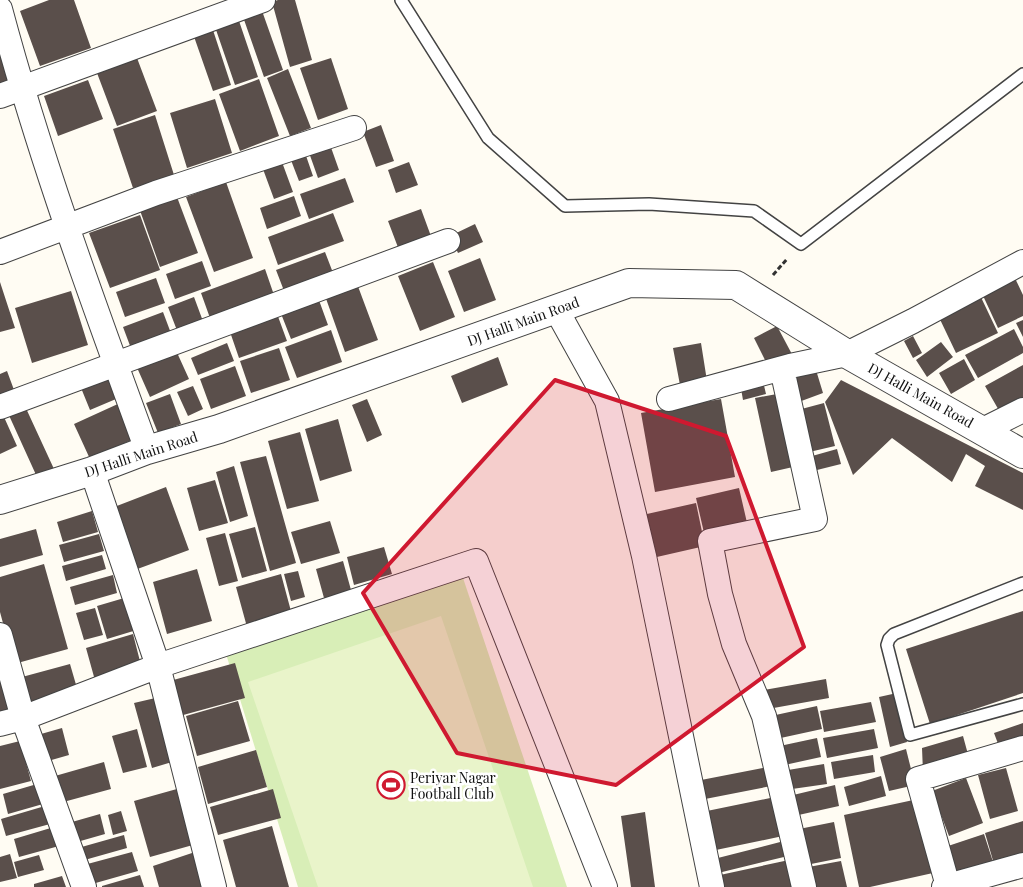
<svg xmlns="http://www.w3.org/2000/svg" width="1023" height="887" font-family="'Playfair Display',serif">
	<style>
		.green { fill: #d8eeb7 }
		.pitch { fill: #e9f4ca }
		.building { fill: #5a4f4b }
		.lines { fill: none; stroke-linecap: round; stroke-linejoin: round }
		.service-casing { stroke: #434343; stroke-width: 14 }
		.minor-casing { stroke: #434343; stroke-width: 26 }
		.tertiary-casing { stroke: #434343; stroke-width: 30 }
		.path { stroke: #323232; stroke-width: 3; stroke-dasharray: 5 2.5; stroke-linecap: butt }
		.service { stroke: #fff; stroke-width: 11 }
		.minor { stroke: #fff; stroke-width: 24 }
		.tertiary { stroke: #fff; stroke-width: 28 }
		.marked { fill: #cf1930; fill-opacity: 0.2; stroke: #cf1930; stroke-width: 4; stroke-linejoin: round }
		.labels { text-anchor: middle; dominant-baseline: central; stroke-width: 5; stroke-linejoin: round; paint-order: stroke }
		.street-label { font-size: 14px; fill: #101010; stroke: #fff }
		.poi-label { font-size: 14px; fill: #101010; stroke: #fff; text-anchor: start }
	</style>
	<rect width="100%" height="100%" fill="#fffcf3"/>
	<!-- green -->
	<path class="green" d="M463 578 567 887H298L226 654Z"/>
	<!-- pitch -->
	<path class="pitch" d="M441 616 533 887H318L248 682Z"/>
	<!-- building -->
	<path class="building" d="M49 0H74L91 48 40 66 20 11Z
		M278 0H295L312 60 290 67 272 2Z
		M261 8 283 70 264 77 242 14Z
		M237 15 258 77 235 85 214 24Z
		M210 21 231 85 213 91 191 28Z
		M0 50 12 80 0 85Z
		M137 58 157 111 117 126 97 73Z
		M331 58 348 109 318 120 300 68Z
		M288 69 311 128 290 136 267 78Z
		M259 79 279 136 240 151 219 94Z
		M88 80 103 119 58 136 44 96Z
		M215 99 232 153 187 168 170 113Z
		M155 115 174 175 133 188 113 129Z
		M381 125 394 161 376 167 363 132Z
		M328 139 339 170 318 178 307 147Z
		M304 150 313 176 299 181 289 155Z
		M279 154 293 192 274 199 260 161Z
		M409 162 418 185 396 193 388 170Z
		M345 178 354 202 309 219 300 194Z
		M226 182 253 258 214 272 186 197Z
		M174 189 198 253 160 267 137 202Z
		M294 196 301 216 267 229 260 208Z
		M421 209 432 239 399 250 388 221Z
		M333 213 344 241 278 265 268 237Z
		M140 215 160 270 110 288 89 233Z
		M475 224 483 242 458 253 450 236Z
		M325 252 335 278 286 296 276 270Z
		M480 258 496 300 464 312 448 271Z
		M202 261 211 286 175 299 166 274Z
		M433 262 455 317 420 331 398 276Z
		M265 269 274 295 210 318 201 293Z
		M1012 272 1023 295V316L998 328 979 287Z
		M156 278 165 303 125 317 116 292Z
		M356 281 378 340 345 352 324 293Z
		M0 282 15 328 0 332Z
		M71 291 88 345 32 363 15 308Z
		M978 291 998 333 956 353 936 311Z
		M316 292 328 325 291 339 278 306Z
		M194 297 204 324 178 333 168 307Z
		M276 311 287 341 239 358 229 329Z
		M163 312 172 336 132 351 123 327Z
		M1023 320V337L1016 323Z
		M777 326 794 358 770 370 754 338Z
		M1014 329 1023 347V353L978 378 965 355Z
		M331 330 342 362 297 378 285 347Z
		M913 336 922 353 913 358 904 341Z
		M941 342 953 357 927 377 916 360Z
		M227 343 234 361 198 375 191 358Z
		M701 343 707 381 680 385 673 348Z
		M174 346 189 379 150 397 135 363Z
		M279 348 290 380 251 393 240 361Z
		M498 357 508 385 462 403 451 376Z
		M964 359 975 380 951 394 939 373Z
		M1023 365V401L1001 414 985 386Z
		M235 366 246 396 211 409 200 379Z
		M816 370 823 393 796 403 788 379Z
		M7 371 17 398 0 404V374Z
		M105 372 116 399 90 410 79 383Z
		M762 377 766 394 743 400 740 383Z
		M841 380 1023 473V510L975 486 985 466 966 454 952 482 892 438 853 475 825 402Z
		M193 386 203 409 188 416 177 392Z
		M170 394 181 424 158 433 146 403Z
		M777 394 793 467 771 472 755 398Z
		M367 399 382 435 367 442 352 405Z
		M721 399 735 477 655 492 641 413Z
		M120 403 136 438 90 459 74 424Z
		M824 403 835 446 805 453 794 411Z
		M24 404 54 469 37 477 7 411Z
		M4 417 17 446 0 454V419Z
		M338 419 352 471 320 481 305 429Z
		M300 432 319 501 287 509 268 441Z
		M837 449 841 464 809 472 805 458Z
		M266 456 296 563 270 571 240 462Z
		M234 466 248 516 230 522 216 472Z
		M215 480 228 523 199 531 187 488Z
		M166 487 189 550 132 571 109 509Z
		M739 488 748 527 705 537 696 498Z
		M696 503 705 546 648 559 638 516Z
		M92 511 98 532 63 542 57 522Z
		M330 521 340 553 301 564 291 532Z
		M255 527 267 571 242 578 229 534Z
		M36 529 43 555 0 567V539Z
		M225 533 238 581 219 586 206 538Z
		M99 534 104 551 64 562 59 545Z
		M384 547 392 574 354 585 347 557Z
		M102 555 106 569 66 581 62 566Z
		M343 561 351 590 324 598 316 569Z
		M44 564 68 649 14 664 0 612V577Z
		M197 569 212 621 167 634 153 582Z
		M298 571 305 597 291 601 284 574Z
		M281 574 292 615 247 627 236 587Z
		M113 575 117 593 75 605 70 587Z
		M131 596 140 629 107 639 97 606Z
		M95 608 103 635 84 640 76 613Z
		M1023 611V693L930 724 906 649Z
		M133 634 142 669 96 684 86 648Z
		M235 663 245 698 176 717 166 682Z
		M70 664 79 695 31 708 22 677Z
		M0 667 18 713 0 717Z
		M826 679 829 698 768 709 764 690Z
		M897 693 907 742 890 747 879 697Z
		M164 696 182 759 152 768 134 703Z
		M238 701 250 741 197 756 186 716Z
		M871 702 876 722 824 732 820 711Z
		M817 706 822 729 776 739 771 716Z
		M1023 723V742L1000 749 994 733Z
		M62 728 69 755 41 763 34 736Z
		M137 729 147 767 123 773 112 736Z
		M874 729 878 748 827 758 823 738Z
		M963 736 969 758 923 772 922 748Z
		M817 738 821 757 780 766 775 747Z
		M20 741 31 781 0 789V746Z
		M906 749 915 785 889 791 880 757Z
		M256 750 267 787 208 804 198 767Z
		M873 755 875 772 834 779 831 762Z
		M104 762 111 789 56 804 48 778Z
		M824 764 827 784 785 790 782 771Z
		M768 767 771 786 700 800 696 781Z
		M1006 768 1018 811 990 819 978 775Z
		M881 776 886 796 849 806 844 787Z
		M966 778 983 823 949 836 932 791Z
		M37 784 43 804 8 814 3 794Z
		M835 785 839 806 794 816 789 796Z
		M184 787 200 843 150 857 134 801Z
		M273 789 281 818 218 835 210 807Z
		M775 797 783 836 711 851 702 812Z
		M918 799 933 873 870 887H859L844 815Z
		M45 806 50 824 6 836 1 819Z
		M121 811 127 831 113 835 108 815Z
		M645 812 655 887H631L621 816Z
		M100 814 105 834 70 844 65 824Z
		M1023 821V863L996 871 985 833Z
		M834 822 841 858 801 866 794 830Z
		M272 826 289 887H236L223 840Z
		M54 827 59 846 19 857 14 839Z
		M984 834 995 868 950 883 939 849Z
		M124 835 127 848 81 861 78 848Z
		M784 841 788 856 714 874 710 860Z
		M201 850 210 887H159L153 866Z
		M132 852 138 871 85 886 80 866Z
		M10 854 17 878 0 882V857Z
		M39 855 44 870 18 877 14 862Z
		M789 860 795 887H723L720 875Z
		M841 861 847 887H807L803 868Z
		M140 875 144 887H102V886Z
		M62 876 66 887H34V884Z"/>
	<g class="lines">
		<!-- service casing -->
		<g class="service-casing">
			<path id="service" d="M401 0 488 138 565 206 649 204 754 211 801 244 1023 74
				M1023 583 894 634 889 639 887 645 910 735 1023 704"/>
		</g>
		<!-- minor casing -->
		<g class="minor-casing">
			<path id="minor" d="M0 9C40 159 94 305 147 450
				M0 96 263 0
				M0 252 156 193 354 128
				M556 309 607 401 644 556 712 887
				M782 369 815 519 710 541 720 594 734 644 764 716 804 887
				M669 399 790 366 847 354 913 321 1023 262
				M0 407 448 241
				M983 430 1023 410
				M92 471 158 666 214 887
				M0 635 23 718 84 887
				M0 724 23 718 158 666 476 561 605 887
				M948 886 918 779 1023 748
				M944 887 1023 865"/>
		</g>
		<!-- tertiary casing -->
		<g class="tertiary-casing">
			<path id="tertiary" d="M0 500 92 471 147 450 219 429 629 283 736 285 847 354 1023 454"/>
		</g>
		<!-- path -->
		<path class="path" d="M773 275 787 259"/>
		<!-- service -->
		<use href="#service" class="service"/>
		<!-- minor -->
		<use href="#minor" class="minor"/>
		<!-- tertiary -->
		<use href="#tertiary" class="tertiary"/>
	</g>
	<!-- marked area -->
	<path class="marked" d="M555 380 726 436 804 647 616 785 457 753 363 593Z"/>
	<!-- icons -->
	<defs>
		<g id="stadium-ring" transform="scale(1.4375)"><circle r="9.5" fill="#fff" stroke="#cf1930" stroke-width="1.5"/><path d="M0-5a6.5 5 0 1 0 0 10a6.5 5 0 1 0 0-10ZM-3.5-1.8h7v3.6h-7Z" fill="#cf1930"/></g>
	</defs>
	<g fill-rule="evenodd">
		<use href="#stadium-ring" x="391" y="785"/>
	</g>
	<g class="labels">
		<!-- street labels -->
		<g class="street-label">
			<text transform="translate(523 321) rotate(-20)">DJ Halli Main Road</text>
			<text transform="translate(921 395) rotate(29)">DJ Halli Main Road</text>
			<text transform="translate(141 454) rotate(-18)">DJ Halli Main Road</text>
		</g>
		<!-- poi labels -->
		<g class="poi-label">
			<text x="410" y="777">Periyar Nagar<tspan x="410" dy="16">Football Club</tspan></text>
		</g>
	</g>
</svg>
